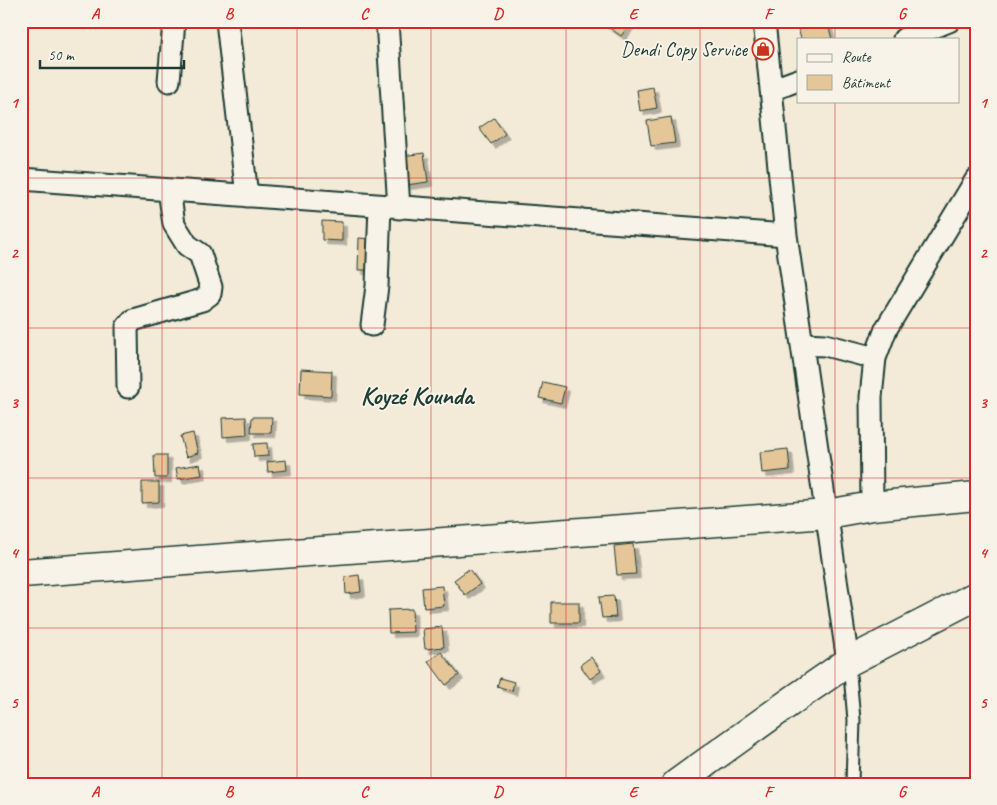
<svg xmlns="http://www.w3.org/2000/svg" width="997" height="805" font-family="Caveat,sans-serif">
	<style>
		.building { fill: #e5c698; stroke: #1f3d34; filter: url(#shadow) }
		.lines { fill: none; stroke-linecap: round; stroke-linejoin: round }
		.lane-casing { stroke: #1f3d34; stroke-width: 15 }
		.street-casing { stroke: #1f3d34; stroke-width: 25 }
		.secondary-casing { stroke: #1f3d34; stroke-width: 31 }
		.primary-casing { stroke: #1f3d34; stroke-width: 31 }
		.lane { stroke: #f7f3e8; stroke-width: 11 }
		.street { stroke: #f7f3e8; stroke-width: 21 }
		.secondary { stroke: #f7f3e8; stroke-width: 28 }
		.primary { stroke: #f7f3e8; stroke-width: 28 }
		.grid { fill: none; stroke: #d62828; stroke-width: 1; stroke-opacity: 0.55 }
		.labels { text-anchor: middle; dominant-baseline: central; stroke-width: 4; stroke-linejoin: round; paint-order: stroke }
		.poi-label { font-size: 20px; fill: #1f3d34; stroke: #f7f3e8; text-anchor: end }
		.district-label { font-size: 25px; font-weight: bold; fill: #1f3d34; stroke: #f7f3e8 }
		.neatline { fill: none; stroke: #d62828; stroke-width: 2 }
		.grid-label { font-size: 16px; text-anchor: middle; font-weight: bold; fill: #d62828 }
	</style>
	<defs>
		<filter id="shadow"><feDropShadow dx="4.5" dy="4.5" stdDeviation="0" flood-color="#0004"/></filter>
	</defs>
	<rect width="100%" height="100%" fill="#f3ead8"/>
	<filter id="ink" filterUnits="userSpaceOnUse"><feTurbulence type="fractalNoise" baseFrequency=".02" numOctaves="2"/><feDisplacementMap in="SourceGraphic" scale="10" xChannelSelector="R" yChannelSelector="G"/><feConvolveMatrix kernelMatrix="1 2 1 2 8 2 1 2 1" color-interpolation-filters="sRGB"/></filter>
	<g filter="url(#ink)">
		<!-- building -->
		<path class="building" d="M600 21H632L621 36Z
			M796 21H827L832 39H801Z
			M653 87 657 108 640 111 637 90Z
			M671 117 675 143 651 146 647 121Z
			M494 118 505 134 491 144 479 128Z
			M424 153 428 182 406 185 402 156Z
			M322 221 342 222V241L322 240Z
			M359 238 371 239 370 270H358Z
			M301 369 332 371 331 396 300 394Z
			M543 382 565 387 561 403 539 398Z
			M246 417 247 435 223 437 222 418Z
			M252 417H272L271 433H251Z
			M193 433 198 453 186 457 180 436Z
			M267 443 268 456 254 457 253 444Z
			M788 449 790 470 762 473 760 452Z
			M154 455H167V478H155Z
			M286 460 287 470 268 472 267 462Z
			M200 464 202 475 178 479 176 468Z
			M142 482H159V502L142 503Z
			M633 544 636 574 617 575 614 546Z
			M469 569 480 584 465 595 454 580Z
			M359 575 361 592 346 594 345 577Z
			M442 586 444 606 424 608 422 588Z
			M614 596 616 617 602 618 599 597Z
			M551 602H579V623H551Z
			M412 609 413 632 389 633 388 610Z
			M442 627 444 647 425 649 423 629Z
			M441 652 459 675 446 685 428 661Z
			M591 657 601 671 590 679 580 665Z
			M500 678 514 682 512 691 497 686Z"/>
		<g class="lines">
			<!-- lane casing -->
			<g class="lane-casing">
				<path id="lane" d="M849 663 854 720 852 784"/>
			</g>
			<!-- street casing -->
			<g class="street-casing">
				<path id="street" d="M227 21 247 196
					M387 21 399 208
					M764 21 786 235 848 662
					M904 39 949 21
					M169 81 174 21
					M771 90 798 80
					M21 179 786 235
					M372 325 377 286 380 206
					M802 344 825 345 875 358
					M128 387 127 327 133 320 202 300 210 294 211 287 200 254 187 245 174 224 169 190
					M872 506 871 397 875 358 886 329 976 180"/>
			</g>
			<!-- secondary casing -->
			<g class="secondary-casing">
				<path id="secondary" d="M21 573 827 514 872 506 976 496"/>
			</g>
			<!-- primary casing -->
			<g class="primary-casing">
				<path id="primary" d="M676 784 793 700 848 662 976 596"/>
			</g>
			<!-- lane -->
			<use href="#lane" class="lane"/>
			<!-- street -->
			<use href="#street" class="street"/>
			<!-- secondary -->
			<use href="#secondary" class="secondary"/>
			<!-- primary -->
			<use href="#primary" class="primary"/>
		</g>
	</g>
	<!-- grid -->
	<path class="grid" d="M162 21V784M297 21V784M431 21V784M566 21V784M700 21V784M835 21V39M835 101V784M21 178H976M21 328H976M21 478H976M21 628H976"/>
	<!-- icons -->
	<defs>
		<g id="shop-ring" transform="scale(1.125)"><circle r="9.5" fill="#f7f3e8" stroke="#c8321e" stroke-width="1.5"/><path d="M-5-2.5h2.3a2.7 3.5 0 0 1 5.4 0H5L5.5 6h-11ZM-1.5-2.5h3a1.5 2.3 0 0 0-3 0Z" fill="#c8321e"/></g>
	</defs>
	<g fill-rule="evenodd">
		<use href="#shop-ring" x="763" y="49"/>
	</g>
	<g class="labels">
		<!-- poi labels -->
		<g class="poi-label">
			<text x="747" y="49">Dendi Copy Service</text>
		</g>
		<!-- district labels -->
		<g class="district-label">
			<text x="417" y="396">Koyzé Kounda</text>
		</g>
	</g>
	<!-- margin -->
	<rect width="997" height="805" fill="none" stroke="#f7f3e8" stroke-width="55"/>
	<!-- legend -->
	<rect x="797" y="38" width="162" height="65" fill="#f7f3e8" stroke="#a1aaa0"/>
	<rect x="807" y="54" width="25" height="8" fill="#f7f3e8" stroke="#a1aaa0"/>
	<text x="842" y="62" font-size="15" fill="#1f3d34">Route</text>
	<rect x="807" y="75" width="25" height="15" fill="#e5c698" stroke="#a1aaa0"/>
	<text x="842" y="88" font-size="15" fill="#1f3d34">Bâtiment</text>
	<!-- scale -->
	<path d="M40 60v8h144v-8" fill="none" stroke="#1f3d34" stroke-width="2.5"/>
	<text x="48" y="60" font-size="15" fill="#1f3d34" stroke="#f7f3e8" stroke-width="4" paint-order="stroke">50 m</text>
	<rect x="28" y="28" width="942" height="750" class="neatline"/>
	<g class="grid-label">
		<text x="95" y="19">A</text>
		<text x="229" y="19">B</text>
		<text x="364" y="19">C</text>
		<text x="498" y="19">D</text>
		<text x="633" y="19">E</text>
		<text x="768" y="19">F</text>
		<text x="902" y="19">G</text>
		<text x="14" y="108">1</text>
		<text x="983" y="108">1</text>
		<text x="14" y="258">2</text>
		<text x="983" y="258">2</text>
		<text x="14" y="408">3</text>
		<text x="983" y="408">3</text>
		<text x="14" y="558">4</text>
		<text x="983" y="558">4</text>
		<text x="14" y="708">5</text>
		<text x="983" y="708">5</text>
		<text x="95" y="797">A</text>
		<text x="229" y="797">B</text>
		<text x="364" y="797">C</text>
		<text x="498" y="797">D</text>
		<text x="633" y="797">E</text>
		<text x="768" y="797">F</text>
		<text x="902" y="797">G</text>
	</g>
</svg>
